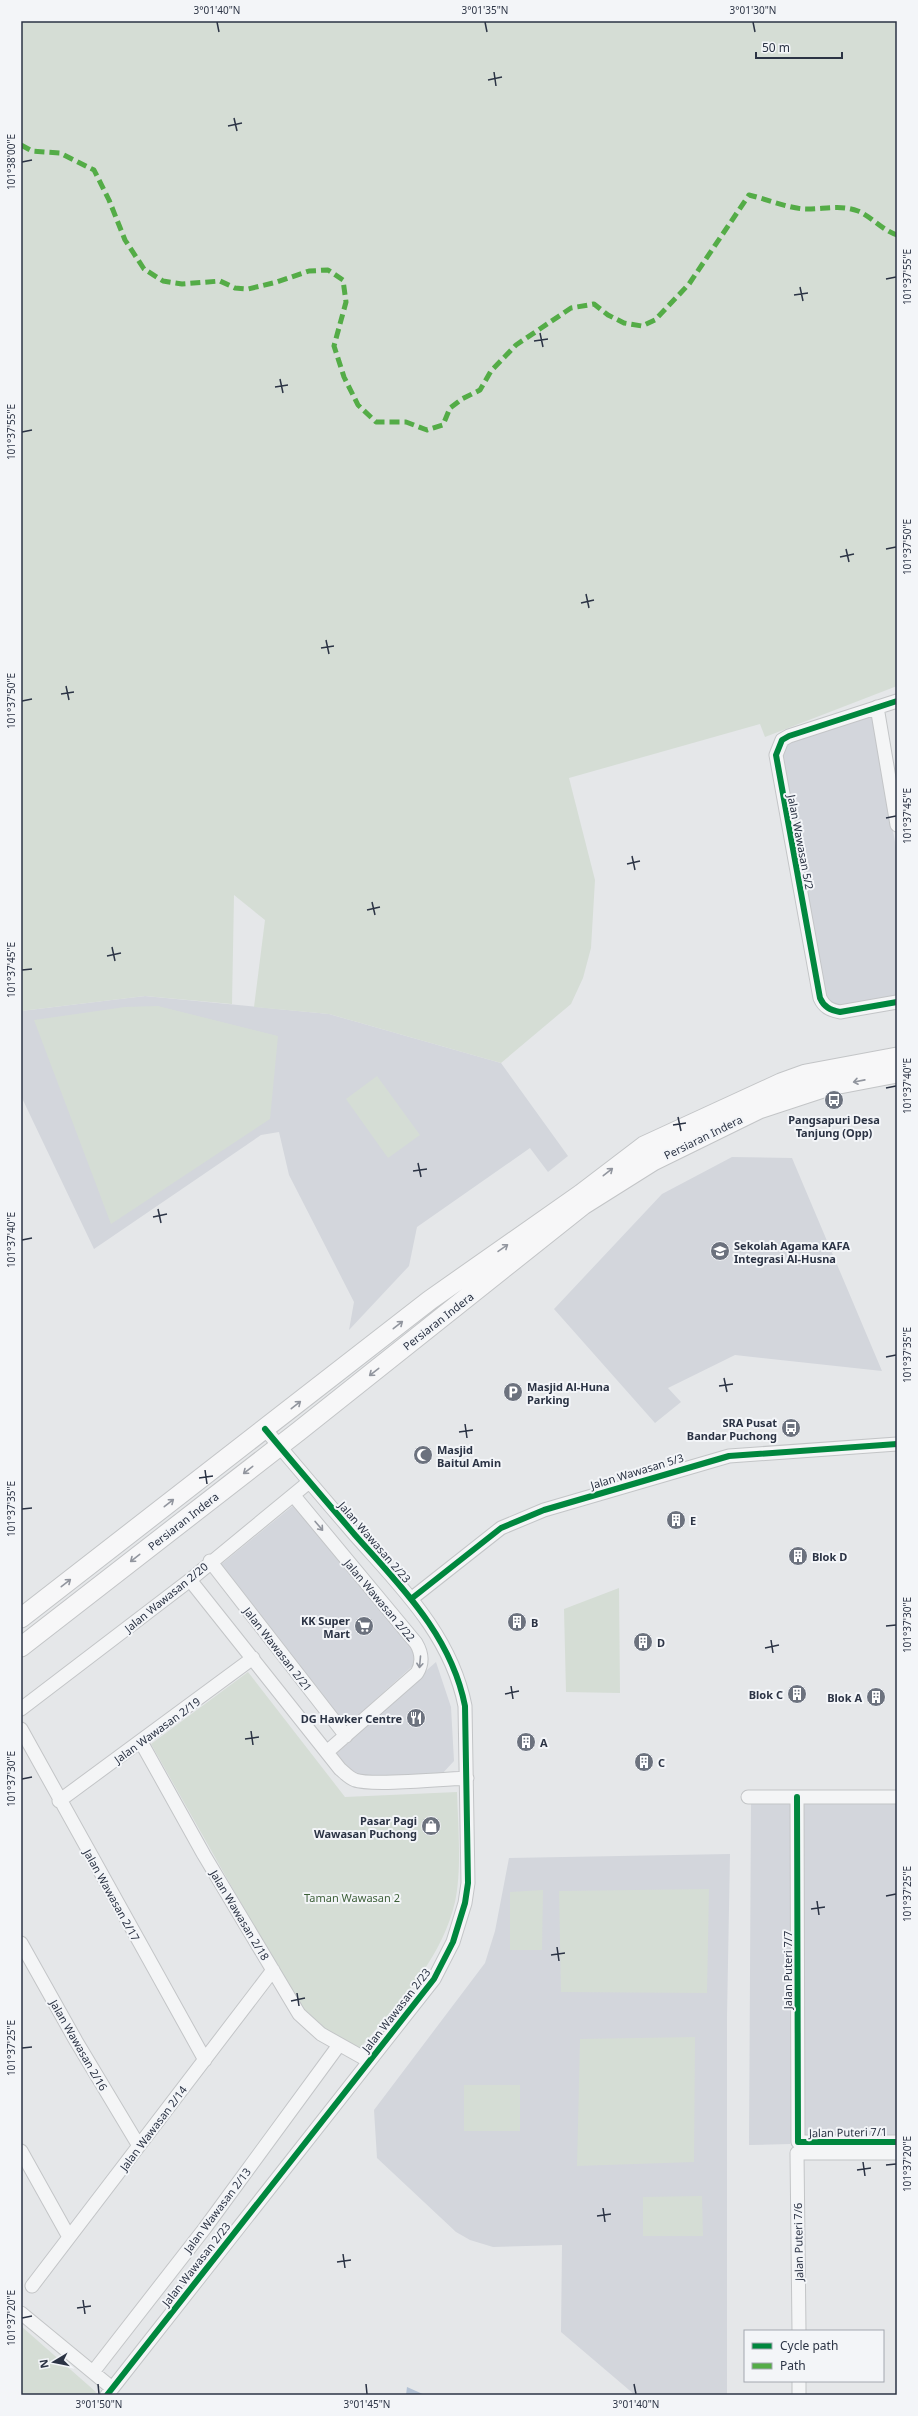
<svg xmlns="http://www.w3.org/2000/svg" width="918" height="2416" font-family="'Noto Sans',sans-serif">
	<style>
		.built { fill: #d3d6dc }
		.green { fill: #d5ddd5 }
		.water { fill: #b4c2d4 }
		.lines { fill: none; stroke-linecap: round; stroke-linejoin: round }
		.street-casing { stroke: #c3c5c7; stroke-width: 15 }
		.secondary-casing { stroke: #c3c5c7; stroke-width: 21 }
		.street { stroke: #f4f5f6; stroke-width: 13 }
		.secondary { stroke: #f7f7f8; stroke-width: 19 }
		.quiet { stroke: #54ac47; stroke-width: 5; stroke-dasharray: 10 5; stroke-linecap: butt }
		.cycleway-casing { stroke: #f3f5f8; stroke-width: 8 }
		.cycleway { stroke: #00873e; stroke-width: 6 }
		.oneway { stroke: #91959e }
		.oneway2 { stroke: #90949d }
		.ticks { fill: none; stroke: #2b3344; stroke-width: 1.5 }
		.labels { text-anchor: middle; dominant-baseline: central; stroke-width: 4; stroke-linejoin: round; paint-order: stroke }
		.street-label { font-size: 11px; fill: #2b3344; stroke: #f3f5f8 }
		.poi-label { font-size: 11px; font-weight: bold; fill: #2b3344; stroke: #f3f5f8; text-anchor: start }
		.park-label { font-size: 11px; fill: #3d5f38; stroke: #f3f5f8 }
		.neatline { fill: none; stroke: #2b3344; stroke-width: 1.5 }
		.ticks-label { font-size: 10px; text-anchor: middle; fill: #2b3344 }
	</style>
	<rect width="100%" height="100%" fill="#e5e7e9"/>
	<!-- built -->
	<path class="built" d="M872 714 897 853V996L840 1006 833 1005 825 997 781 763 786 742Z
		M145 996 329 1014 501 1063 568 1156 548 1172 530 1148 417 1227 409 1266 349 1330 354 1302 289 1175 279 1132 261 1135 94 1249 21 1096V1011Z
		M732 1157 792 1158 882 1371 735 1355 668 1388 681 1402 655 1423 554 1309 662 1194Z
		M295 1504 414 1648 417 1662 345 1727 219 1566Z
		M436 1662 451 1707 454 1761 441 1775 369 1778 347 1771 334 1752Z
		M751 1801H897V2136L794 2138 790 2144 749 2145Z
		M730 1854 727 2017V2395H635L561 2332 562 2245 493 2247 470 2240 456 2232 377 2158 374 2110 485 1963 495 1931 509 1858Z"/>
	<!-- green -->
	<path class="green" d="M21 21H897V686L765 737 760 724 569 778 595 880 591 948 583 978 571 1004 501 1063 329 1014 254 1007 265 920 234 895 232 1004 145 996 21 1011Z
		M158 1006 278 1036 270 1119 111 1224 34 1020 125 1007Z
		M377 1076 420 1135 388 1158 346 1099Z
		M619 1588 620 1693 566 1692 564 1609Z
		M248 1672 345 1797 457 1792C458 1825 462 1870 455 1902 441 1962 397 2004 359 2049L324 2031 302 2011 151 1744Z
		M709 1889 707 1993 561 1992 559 1891Z
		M543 1890 542 1950H510V1892Z
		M695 2037 694 2162 577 2166 580 2039Z
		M464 2085H520V2131H464Z
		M702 2196 703 2236H643V2197Z
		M21 2326 96 2392 95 2395H21Z"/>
	<!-- water -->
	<path class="water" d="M407 2387 425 2395H406Z"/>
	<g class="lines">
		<!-- street casing -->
		<g class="street-casing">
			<path id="street" d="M897 701 789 736 782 740 776 755 820 998C824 1007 830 1010 840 1012L897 1002
				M877 707 897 825
				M294 1496 416 1643C422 1653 423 1663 417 1673L328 1751
				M210 1561 346 1736
				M190 1580 340 1769C344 1772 349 1778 355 1780 371 1786 445 1779 467 1778
				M411 1599 501 1528 544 1510 729 1456 897 1444
				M21 1709 190 1580 309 1482
				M21 1729 205 2060
				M141 1742 204 1855 299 2014 321 2034 369 2061
				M748 1797H897
				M797 1797 798 2142H897
				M59 1801 253 1658
				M21 1943 76 2041 139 2146
				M21 2151 69 2237
				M32 2286 273 1970
				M21 2313 112 2388
				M799 2331 797 2153H897
				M93 2372 205 2228 339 2045
				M799 2381V2395
				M107 2395 434 1979 453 1942 465 1903 468 1883 465 1706C451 1635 401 1587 355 1535 325 1500 294 1464 265 1429"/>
		</g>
		<!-- secondary casing -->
		<g class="secondary-casing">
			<path id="secondary" d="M21 1618 430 1300 581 1194 644 1146 781 1083 806 1074 897 1057
				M21 1647 299 1431 583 1205 653 1161 759 1109 829 1086 897 1073"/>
		</g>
		<!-- street -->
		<use href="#street" class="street"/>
		<!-- secondary -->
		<use href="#secondary" class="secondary"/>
		<!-- quiet -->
		<path class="quiet" d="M21 145 32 151 60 153 94 170 109 200 125 240 144 269 163 281 182 284 220 281 235 288 248 289 277 282 309 271 328 270 343 280 346 302 334 346 344 377 358 405 376 422H406L427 430 443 425 450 408 462 399 480 390 491 371 516 345 571 308 594 304 608 315 624 323 642 326 655 320 689 284 749 195C766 199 785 207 803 209 821 210 840 204 858 211 872 217 882 230 897 235"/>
		<!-- cycleway casing -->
		<g class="cycleway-casing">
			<path id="cycleway" d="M897 701 789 736 782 740 776 755 820 998C824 1007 830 1010 840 1012L897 1002
				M411 1599 501 1528 544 1510 729 1456 897 1444
				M797 1797 798 2142H897
				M107 2395 434 1979 453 1942 465 1903 468 1883 465 1706C451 1635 401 1587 355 1535 325 1500 294 1464 265 1429"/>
		</g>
		<!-- cycleway -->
		<use href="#cycleway" class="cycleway"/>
	</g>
	<!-- one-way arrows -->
	<defs><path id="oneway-shaft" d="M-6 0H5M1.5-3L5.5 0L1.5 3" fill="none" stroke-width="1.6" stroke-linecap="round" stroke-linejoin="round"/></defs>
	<g class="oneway">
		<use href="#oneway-shaft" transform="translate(859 1081) rotate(169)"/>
		<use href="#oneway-shaft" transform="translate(608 1172) rotate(-38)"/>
		<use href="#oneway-shaft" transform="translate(503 1248) rotate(-35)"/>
		<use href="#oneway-shaft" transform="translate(398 1325) rotate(-38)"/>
		<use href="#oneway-shaft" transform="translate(374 1372) rotate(142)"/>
		<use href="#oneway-shaft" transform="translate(296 1405) rotate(-38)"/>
		<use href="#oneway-shaft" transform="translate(248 1470) rotate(142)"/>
		<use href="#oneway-shaft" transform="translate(169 1503) rotate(-38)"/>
		<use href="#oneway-shaft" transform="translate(135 1558) rotate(142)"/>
		<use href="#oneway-shaft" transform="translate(66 1583) rotate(-38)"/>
	</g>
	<g class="oneway2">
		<use href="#oneway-shaft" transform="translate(319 1526) rotate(50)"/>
		<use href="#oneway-shaft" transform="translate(420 1662) rotate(95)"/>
	</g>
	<!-- ticks -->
	<path class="ticks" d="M217 22 219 32M485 22 487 32M753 22 755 32M494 72 496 86M488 80 502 77M234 118 237 131M228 126 242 123M22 162 32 160M886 279 896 277M800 287 803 301M794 295 808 293M540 333 543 347M534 341 548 339M280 379 283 393M275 387 288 385M22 432 32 430M846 549 849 562M886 549 896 547M840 557 854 554M586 594 589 608M581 603 594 600M326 640 329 654M321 648 334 646M66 686 69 700M61 694 74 692M22 701 32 699M886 818 896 816M632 856 635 870M627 864 640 861M372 902 375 915M367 910 380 907M112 947 115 961M107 956 121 953M22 970 32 969M886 1088 896 1086M678 1117 681 1131M673 1125 686 1123M418 1163 421 1177M413 1171 427 1169M158 1209 161 1223M153 1217 167 1214M22 1240 32 1238M886 1357 896 1355M724 1378 727 1392M719 1386 733 1384M465 1424 467 1438M459 1432 473 1430M205 1470 207 1484M199 1478 213 1476M22 1509 32 1508M886 1626 896 1625M771 1640 773 1653M765 1648 779 1645M511 1686 513 1699M505 1694 519 1691M251 1731 253 1745M245 1739 259 1737M22 1779 32 1777M886 1896 896 1894M817 1901 819 1915M811 1909 825 1907M557 1947 559 1961M551 1955 565 1953M297 1993 299 2006M291 2001 305 1998M22 2048 32 2047M863 2162 865 2176M886 2165 896 2164M857 2170 871 2168M603 2208 605 2222M597 2216 611 2214M343 2254 345 2268M337 2262 351 2260M83 2300 85 2314M77 2308 91 2306M22 2318 32 2316M98 2384 99 2394M366 2384 367 2394M634 2384 636 2394"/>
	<!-- icons -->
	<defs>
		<g id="bus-disc" transform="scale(1)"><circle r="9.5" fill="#6c727e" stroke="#f3f5f8"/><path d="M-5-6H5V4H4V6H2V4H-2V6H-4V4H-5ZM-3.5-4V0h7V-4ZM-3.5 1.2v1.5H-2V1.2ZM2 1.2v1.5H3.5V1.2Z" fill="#fff"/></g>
		<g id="school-disc" transform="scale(1)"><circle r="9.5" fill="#6c727e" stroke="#f3f5f8"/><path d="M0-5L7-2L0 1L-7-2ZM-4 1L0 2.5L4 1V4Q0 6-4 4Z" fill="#fff"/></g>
		<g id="parking-disc" transform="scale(1)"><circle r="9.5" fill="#6c727e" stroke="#f3f5f8"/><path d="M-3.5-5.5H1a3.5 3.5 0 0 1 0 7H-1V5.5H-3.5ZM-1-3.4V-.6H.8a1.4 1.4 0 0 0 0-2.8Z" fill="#fff"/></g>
		<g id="mosque-disc" transform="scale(1)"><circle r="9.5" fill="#6c727e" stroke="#f3f5f8"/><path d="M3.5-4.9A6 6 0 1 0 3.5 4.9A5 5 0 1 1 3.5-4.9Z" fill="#fff"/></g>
		<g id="building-disc" transform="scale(1)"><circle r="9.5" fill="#6c727e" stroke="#f3f5f8"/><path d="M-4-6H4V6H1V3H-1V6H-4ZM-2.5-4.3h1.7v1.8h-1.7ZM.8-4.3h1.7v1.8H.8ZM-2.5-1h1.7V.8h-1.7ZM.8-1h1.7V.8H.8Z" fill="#fff"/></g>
		<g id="supermarket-disc" transform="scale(1)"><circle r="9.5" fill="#6c727e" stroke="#f3f5f8"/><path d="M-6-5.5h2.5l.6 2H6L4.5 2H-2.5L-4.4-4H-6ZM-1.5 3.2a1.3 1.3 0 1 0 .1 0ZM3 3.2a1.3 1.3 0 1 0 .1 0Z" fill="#fff"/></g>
		<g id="restaurant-disc" transform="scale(1)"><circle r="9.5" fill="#6c727e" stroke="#f3f5f8"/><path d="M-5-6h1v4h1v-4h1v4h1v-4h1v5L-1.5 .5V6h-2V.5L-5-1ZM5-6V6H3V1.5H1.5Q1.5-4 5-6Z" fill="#fff"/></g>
		<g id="shop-disc" transform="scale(1)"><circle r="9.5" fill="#6c727e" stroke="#f3f5f8"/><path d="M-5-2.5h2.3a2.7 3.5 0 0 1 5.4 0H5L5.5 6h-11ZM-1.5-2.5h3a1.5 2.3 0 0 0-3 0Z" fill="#fff"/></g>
	</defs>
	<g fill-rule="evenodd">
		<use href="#bus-disc" x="834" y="1100"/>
		<use href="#school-disc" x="720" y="1251"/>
		<use href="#parking-disc" x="513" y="1392"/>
		<use href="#bus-disc" x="791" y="1428"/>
		<use href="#mosque-disc" x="423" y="1455"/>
		<use href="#building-disc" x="676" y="1520"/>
		<use href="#building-disc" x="798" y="1556"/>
		<use href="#building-disc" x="517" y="1622"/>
		<use href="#supermarket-disc" x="364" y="1626"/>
		<use href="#building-disc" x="643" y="1642"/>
		<use href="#building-disc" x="797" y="1694"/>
		<use href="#building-disc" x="876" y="1697"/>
		<use href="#restaurant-disc" x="416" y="1718"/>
		<use href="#building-disc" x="526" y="1742"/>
		<use href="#building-disc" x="644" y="1762"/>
		<use href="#shop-disc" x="431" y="1826"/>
	</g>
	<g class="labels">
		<!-- street labels -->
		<g class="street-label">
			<text transform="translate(801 842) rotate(79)">Jalan Wawasan 5/2</text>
			<text transform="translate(703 1137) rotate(-26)">Persiaran Indera</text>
			<text transform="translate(438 1321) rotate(-38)">Persiaran Indera</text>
			<text transform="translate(637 1471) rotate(-17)">Jalan Wawasan 5/3</text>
			<text transform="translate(183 1521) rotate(-38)">Persiaran Indera</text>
			<text transform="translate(375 1542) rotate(49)">Jalan Wawasan 2/23</text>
			<text transform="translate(166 1597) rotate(-39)">Jalan Wawasan 2/20</text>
			<text transform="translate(380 1600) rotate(50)">Jalan Wawasan 2/22</text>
			<text transform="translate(278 1649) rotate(52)">Jalan Wawasan 2/21</text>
			<text transform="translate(157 1730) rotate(-36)">Jalan Wawasan 2/19</text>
			<text transform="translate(112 1895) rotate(61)">Jalan Wawasan 2/17</text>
			<text transform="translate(240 1915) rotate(59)">Jalan Wawasan 2/18</text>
			<text transform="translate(787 1970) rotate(-90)">Jalan Puteri 7/7</text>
			<text transform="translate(396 2010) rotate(-52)">Jalan Wawasan 2/23</text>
			<text transform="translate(79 2045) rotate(60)">Jalan Wawasan 2/16</text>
			<text transform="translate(153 2128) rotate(-53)">Jalan Wawasan 2/14</text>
			<text transform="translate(848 2132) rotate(-1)">Jalan Puteri 7/1</text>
			<text transform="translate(217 2210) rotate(-53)">Jalan Wawasan 2/13</text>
			<text transform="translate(798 2242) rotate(-91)">Jalan Puteri 7/6</text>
			<text transform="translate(196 2264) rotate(-52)">Jalan Wawasan 2/23</text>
		</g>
		<!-- poi labels -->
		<g class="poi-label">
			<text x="834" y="1119" text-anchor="middle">Pangsapuri Desa<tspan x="834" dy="13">Tanjung (Opp)</tspan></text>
			<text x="734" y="1245">Sekolah Agama KAFA<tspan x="734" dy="13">Integrasi Al-Husna</tspan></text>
			<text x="527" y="1386">Masjid Al-Huna<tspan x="527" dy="13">Parking</tspan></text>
			<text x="777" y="1422" text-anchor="end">SRA Pusat<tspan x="777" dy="13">Bandar Puchong</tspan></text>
			<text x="437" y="1449">Masjid<tspan x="437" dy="13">Baitul Amin</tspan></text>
			<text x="690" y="1520">E</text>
			<text x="812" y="1556">Blok D</text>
			<text x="350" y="1620" text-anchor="end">KK Super<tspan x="350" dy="13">Mart</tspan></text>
			<text x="531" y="1622">B</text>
			<text x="657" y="1642">D</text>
			<text x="783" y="1694" text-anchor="end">Blok C</text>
			<text x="862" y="1697" text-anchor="end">Blok A</text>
			<text x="402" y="1718" text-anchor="end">DG Hawker Centre</text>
			<text x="540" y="1742">A</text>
			<text x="658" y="1762">C</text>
			<text x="417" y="1820" text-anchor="end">Pasar Pagi<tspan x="417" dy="13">Wawasan Puchong</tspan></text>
		</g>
		<!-- park labels -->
		<g class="park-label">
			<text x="352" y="1897">Taman Wawasan 2</text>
		</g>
	</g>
	<!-- border -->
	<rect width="918" height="2416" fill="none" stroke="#f3f5f8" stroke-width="44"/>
	<!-- legend -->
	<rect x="744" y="2330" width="140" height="52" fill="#f3f5f8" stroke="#a3a7b0"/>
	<rect x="752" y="2343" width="20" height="6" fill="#00873e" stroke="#a3a7b0"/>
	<text x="780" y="2350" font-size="12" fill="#2b3344">Cycle path</text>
	<rect x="752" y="2363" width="20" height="6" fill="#54ac47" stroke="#a3a7b0"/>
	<text x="780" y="2370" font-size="12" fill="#2b3344">Path</text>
	<!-- north arrow -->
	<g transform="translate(54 2362) rotate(260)" stroke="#f3f5f8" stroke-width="3" paint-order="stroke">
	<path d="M0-3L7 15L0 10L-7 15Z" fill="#2b3344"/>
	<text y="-6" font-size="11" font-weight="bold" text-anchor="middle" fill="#2b3344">N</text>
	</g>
	<!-- scale -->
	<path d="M756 52v6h86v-6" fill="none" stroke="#2b3344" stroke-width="2"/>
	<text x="762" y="52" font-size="12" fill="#2b3344" stroke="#f3f5f8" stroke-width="3" paint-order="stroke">50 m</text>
	<rect x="22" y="22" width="874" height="2372" class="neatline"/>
	<g class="ticks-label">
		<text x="217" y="14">3°01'40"N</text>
		<text x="485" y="14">3°01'35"N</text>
		<text x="753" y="14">3°01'30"N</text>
		<text transform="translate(11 162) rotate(-90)" y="4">101°38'00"E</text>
		<text transform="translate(907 277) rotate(-90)" y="4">101°37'55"E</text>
		<text transform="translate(11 432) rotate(-90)" y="4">101°37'55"E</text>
		<text transform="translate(907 547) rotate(-90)" y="4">101°37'50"E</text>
		<text transform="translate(11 701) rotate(-90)" y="4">101°37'50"E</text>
		<text transform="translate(907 816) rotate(-90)" y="4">101°37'45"E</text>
		<text transform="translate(11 970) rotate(-90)" y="4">101°37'45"E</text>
		<text transform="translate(907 1086) rotate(-90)" y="4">101°37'40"E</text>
		<text transform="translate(11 1240) rotate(-90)" y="4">101°37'40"E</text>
		<text transform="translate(907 1355) rotate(-90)" y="4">101°37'35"E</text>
		<text transform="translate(11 1509) rotate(-90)" y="4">101°37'35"E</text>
		<text transform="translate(907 1625) rotate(-90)" y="4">101°37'30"E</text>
		<text transform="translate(11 1779) rotate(-90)" y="4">101°37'30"E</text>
		<text transform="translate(907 1894) rotate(-90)" y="4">101°37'25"E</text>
		<text transform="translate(11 2048) rotate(-90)" y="4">101°37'25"E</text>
		<text transform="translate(907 2164) rotate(-90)" y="4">101°37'20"E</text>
		<text transform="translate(11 2318) rotate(-90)" y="4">101°37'20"E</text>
		<text x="99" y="2408">3°01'50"N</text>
		<text x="367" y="2408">3°01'45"N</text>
		<text x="636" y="2408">3°01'40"N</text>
	</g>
</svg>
